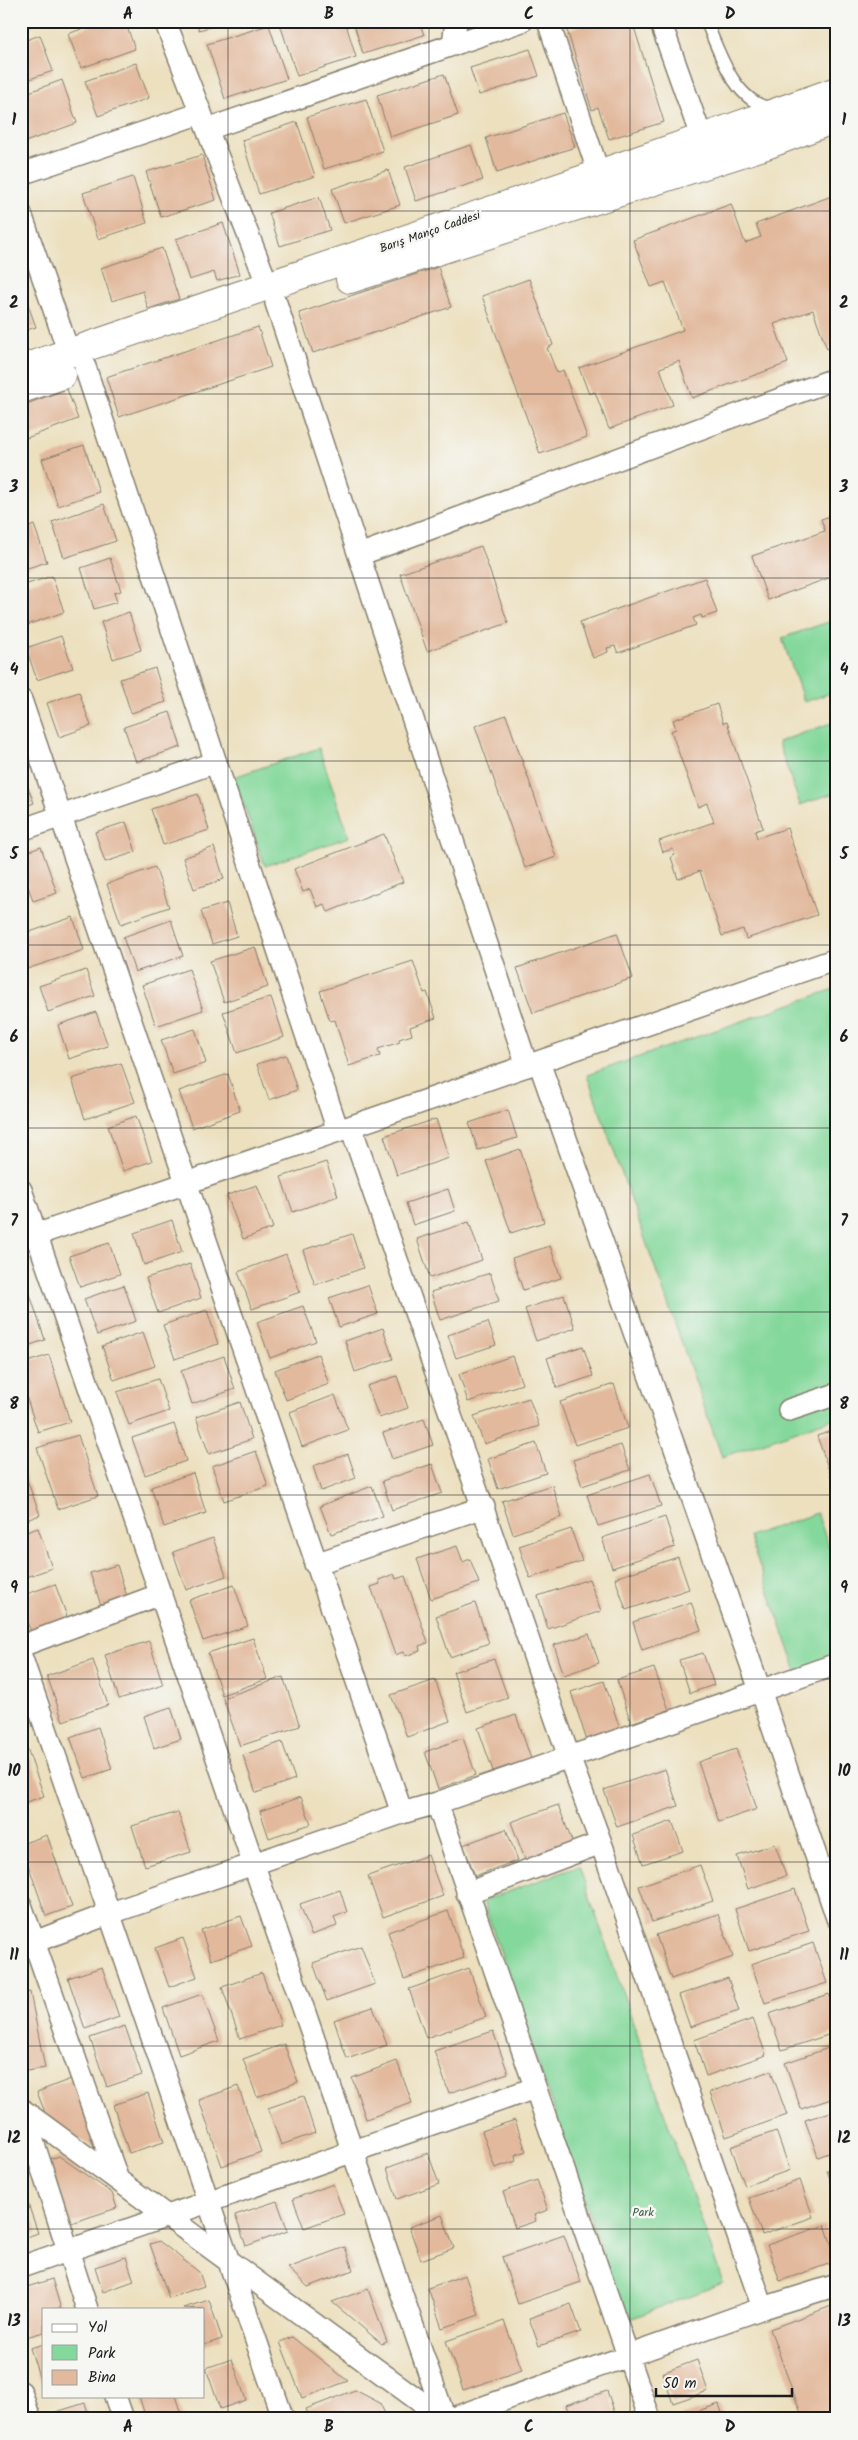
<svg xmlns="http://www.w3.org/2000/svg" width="858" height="2440" font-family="Kalam,sans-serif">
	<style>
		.green { fill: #84d89b; stroke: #507a5c }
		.building { fill: #e2b99d }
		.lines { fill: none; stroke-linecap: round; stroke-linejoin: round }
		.lane-casing { stroke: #847e6e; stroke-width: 14 }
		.street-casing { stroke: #847e6e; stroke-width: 24 }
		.secondary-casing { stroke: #847e6e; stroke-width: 30 }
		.lane { stroke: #fff; stroke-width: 11 }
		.street { stroke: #fff; stroke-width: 21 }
		.secondary { stroke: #fff; stroke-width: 28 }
		.grid { fill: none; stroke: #1c1c1c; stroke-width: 1; stroke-opacity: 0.55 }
		.labels { text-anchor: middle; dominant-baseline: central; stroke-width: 5; stroke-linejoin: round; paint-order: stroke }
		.street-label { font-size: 12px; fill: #1c1c1c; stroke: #f6f6f2 }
		.park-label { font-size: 12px; fill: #405e48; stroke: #f6f6f2 }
		.neatline { fill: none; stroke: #1c1c1c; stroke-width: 2 }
		.grid-label { font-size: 16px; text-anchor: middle; font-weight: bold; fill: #1c1c1c }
	</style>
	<rect width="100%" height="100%" fill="#f6f6f2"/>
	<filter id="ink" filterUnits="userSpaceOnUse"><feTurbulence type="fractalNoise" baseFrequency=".02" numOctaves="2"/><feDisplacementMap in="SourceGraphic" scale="10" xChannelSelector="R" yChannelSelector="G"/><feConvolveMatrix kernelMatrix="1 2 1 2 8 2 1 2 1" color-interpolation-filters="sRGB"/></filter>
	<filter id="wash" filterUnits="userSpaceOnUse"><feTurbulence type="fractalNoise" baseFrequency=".0096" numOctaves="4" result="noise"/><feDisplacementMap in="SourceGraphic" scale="20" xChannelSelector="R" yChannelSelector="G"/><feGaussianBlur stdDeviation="1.12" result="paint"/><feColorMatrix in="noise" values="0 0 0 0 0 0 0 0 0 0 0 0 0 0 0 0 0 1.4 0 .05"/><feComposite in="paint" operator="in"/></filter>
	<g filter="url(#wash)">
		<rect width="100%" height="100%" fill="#ece0bf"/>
		<!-- green -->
		<path class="green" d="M837 619V691L804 702 782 638Z
			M837 721V792L800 805 778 742Z
			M319 748 349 837 265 866 234 777Z
			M837 988V1417L722 1457 587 1075Z
			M817 1513 837 1569V1661L798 1674 749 1536Z
			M579 1866 723 2283 625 2321 483 1901Z"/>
		<g id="blocks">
			<!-- building -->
			<path class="building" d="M21 21H42V22L21 29Z
				M103 21H125L135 49 81 68 68 34Z
				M196 21H227V22L199 30Z
				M279 21H345L356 57 297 76Z
				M353 21H419L424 35 363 54Z
				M595 21H632L664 122 609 139 598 107 592 110 567 30Z
				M269 25 287 79 225 99 207 44Z
				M40 35 53 71 21 82V42Z
				M530 49 539 76 479 95 470 68Z
				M136 63 149 98 98 116 85 81Z
				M444 74 458 115 390 137 377 95Z
				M62 80 77 123 25 142 21 132V95Z
				M366 99 383 151 324 169 307 117Z
				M563 113 575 147 497 173 486 138Z
				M297 122 315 176 259 194 242 140Z
				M471 145 483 180 416 201 405 167Z
				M202 155 216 200 161 217 146 172Z
				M388 170 400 205 344 223 332 189Z
				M133 177 147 223 98 239 83 193Z
				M837 194V345L827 349 813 310 774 324 788 363 692 398 679 361 660 368 673 405 609 429 595 392 589 394 579 368 683 330 665 282 651 287 633 240 731 204 745 243 761 237 756 224Z
				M319 197 330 230 280 246 269 213Z
				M223 223 240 274 217 281 214 272 189 280 176 239Z
				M162 248 179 299 148 309 143 291 112 301 101 268Z
				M438 267 451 307 313 353 299 313Z
				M529 279 553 345 547 348 557 373 563 370 587 437 540 454 482 296Z
				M21 285 36 327 21 332Z
				M258 327 271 367 119 417 106 377Z
				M67 389 78 419 21 440V406Z
				M84 445 99 492 58 506 42 459Z
				M21 500 27 514 21 516Z
				M104 504 116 541 64 558 52 522Z
				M837 514V575L768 600 752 556 825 531 821 519Z
				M34 525 47 562 21 570V530Z
				M481 546 508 623 427 651 400 574Z
				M110 558 121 591 114 593 117 602 94 609 81 568Z
				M52 576 64 612 21 627V586Z
				M705 578 717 613 702 618 701 615 693 618 696 625 618 653 615 646 607 648 608 652 593 658 580 622Z
				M129 612 141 650 113 659 101 622Z
				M61 636 73 668 37 680 26 648Z
				M155 668 166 702 131 713 120 679Z
				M79 692 91 726 59 737 47 703Z
				M717 704 723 723 727 722 763 828 755 831 757 838 787 828 817 915 746 939 743 929 722 936 700 871 678 879 671 857 675 855 673 849 663 852 659 841 714 822 707 803 698 807 671 731 676 729 673 720Z
				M170 712 181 747 136 762 124 727Z
				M506 715 556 857 525 868 475 726Z
				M21 769 34 803 21 808Z
				M198 794 209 830 163 845 151 809Z
				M126 822 136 852 105 862 95 832Z
				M384 834 403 882 328 912 324 904 317 907 310 889 303 892 294 869Z
				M41 847 57 893 33 901 21 866V854Z
				M214 847 224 879 194 889 183 858Z
				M155 867 169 907 121 924 107 884Z
				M227 903 237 936 212 944 201 911Z
				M73 917 84 950 21 971V935Z
				M171 920 183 956 135 972 123 937Z
				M617 933 633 978 533 1013 517 968Z
				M255 947 268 987 224 1002 210 961Z
				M413 961 424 993 427 992 436 1018 410 1027 412 1035 399 1039 400 1042 378 1049 380 1056 349 1066 335 1020 330 1021 320 991Z
				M189 969 203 1010 156 1026 142 985Z
				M86 970 95 996 48 1012 39 986Z
				M271 997 284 1037 237 1053 223 1012Z
				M96 1012 108 1046 69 1059 58 1025Z
				M195 1029 206 1063 173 1074 161 1040Z
				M286 1055 297 1090 269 1100 257 1064Z
				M121 1063 135 1102 85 1119 72 1079Z
				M228 1074 240 1111 192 1128 179 1091Z
				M508 1110 517 1138 478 1150 469 1123Z
				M136 1116 152 1161 123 1171 108 1126Z
				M436 1119 449 1158 397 1175 384 1136Z
				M520 1149 544 1222 511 1233 486 1161Z
				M326 1162 338 1196 293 1212 281 1177Z
				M257 1185 273 1228 243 1239 227 1195Z
				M448 1189 455 1211 413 1225 406 1203Z
				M172 1220 182 1252 144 1265 134 1233Z
				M469 1222 482 1260 430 1278 417 1239Z
				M352 1234 363 1268 315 1285 303 1250Z
				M109 1243 120 1274 80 1287 69 1256Z
				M550 1246 561 1278 523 1290 512 1258Z
				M286 1254 300 1292 252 1309 238 1272Z
				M190 1264 201 1298 158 1313 146 1278Z
				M21 1267 45 1340 21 1348Z
				M490 1273 499 1301 440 1320 431 1292Z
				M124 1285 136 1321 97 1335 84 1299Z
				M368 1285 378 1314 339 1327 329 1298Z
				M564 1295 575 1328 536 1341 525 1309Z
				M303 1306 316 1341 270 1358 257 1322Z
				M207 1310 218 1344 175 1359 163 1325Z
				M488 1322 496 1345 456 1358 448 1335Z
				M383 1328 393 1359 355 1372 345 1341Z
				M143 1332 155 1366 114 1380 102 1346Z
				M583 1346 593 1376 557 1388 547 1358Z
				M318 1354 329 1384 286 1400 275 1370Z
				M49 1355 70 1422 38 1432 21 1381V1364Z
				M224 1356 235 1389 192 1404 181 1371Z
				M512 1356 522 1384 468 1402 459 1374Z
				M397 1376 408 1408 379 1418 367 1386Z
				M158 1379 169 1411 129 1425 117 1392Z
				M614 1384 628 1428 575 1445 560 1402Z
				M335 1395 348 1430 302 1447 290 1412Z
				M529 1398 539 1426 484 1444 474 1416Z
				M240 1402 252 1439 209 1454 196 1417Z
				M424 1419 433 1445 392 1459 383 1433Z
				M174 1424 186 1461 145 1475 132 1438Z
				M837 1429V1477L832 1479 817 1436Z
				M78 1435 98 1496 58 1509 37 1448Z
				M536 1443 546 1473 498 1489 488 1459Z
				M621 1445 630 1470 582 1486 573 1460Z
				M256 1451 268 1486 224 1501 212 1466Z
				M348 1454 356 1478 321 1491 313 1466Z
				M21 1464 40 1515 21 1522Z
				M432 1464 442 1493 392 1510 382 1481Z
				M193 1473 206 1513 164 1527 151 1487Z
				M650 1474 661 1506 598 1526 587 1495Z
				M552 1485 562 1517 513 1534 502 1501Z
				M372 1486 383 1516 331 1534 320 1506Z
				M665 1517 675 1547 612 1568 602 1538Z
				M38 1528 52 1568 21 1579V1534Z
				M571 1529 582 1561 530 1578 519 1546Z
				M213 1538 226 1576 186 1590 173 1552Z
				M457 1546 463 1562 470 1559 479 1583 431 1599 417 1559Z
				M678 1557 689 1589 626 1610 615 1578Z
				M117 1565 129 1603 103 1611 90 1573Z
				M394 1574 396 1579 405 1576 428 1643 419 1646 420 1651 405 1656 403 1652 395 1655 371 1587 380 1584 379 1580Z
				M589 1579 601 1611 548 1629 538 1596Z
				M55 1584 68 1619 31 1632 21 1607V1596Z
				M234 1585 248 1626 203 1641 189 1600Z
				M691 1602 701 1630 642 1650 633 1622Z
				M475 1603 489 1643 450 1657 436 1616Z
				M589 1634 599 1663 564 1675 554 1645Z
				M253 1638 267 1679 222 1695 208 1653Z
				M149 1641 163 1685 119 1699 105 1655Z
				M703 1653 714 1685 690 1693 679 1660Z
				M494 1659 508 1698 467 1712 453 1672Z
				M93 1660 108 1705 63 1721 47 1676Z
				M654 1668 669 1710 631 1723 617 1680Z
				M283 1677 300 1726 240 1746 223 1698Z
				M435 1680 450 1721 407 1737 391 1695Z
				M604 1681 620 1729 587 1741 571 1692Z
				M171 1707 181 1739 154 1748 144 1716Z
				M516 1715 531 1759 493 1771 478 1728Z
				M98 1727 112 1769 85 1778 70 1737Z
				M463 1738 476 1775 438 1789 425 1752Z
				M282 1742 295 1779 256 1793 243 1755Z
				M27 1748 44 1796 21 1804V1750Z
				M736 1749 757 1809 719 1822 698 1762Z
				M665 1769 678 1806 617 1827 604 1790Z
				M301 1797 311 1824 269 1838 260 1811Z
				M558 1805 575 1849 528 1867 511 1822Z
				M178 1812 191 1852 145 1866 132 1826Z
				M672 1821 683 1851 643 1864 633 1835Z
				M506 1829 518 1860 475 1876 463 1845Z
				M47 1835 72 1907 46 1916 21 1844Z
				M775 1844 786 1876 748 1889 737 1856Z
				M428 1855 443 1896 383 1917 368 1876Z
				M700 1865 713 1901 652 1922 639 1886Z
				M795 1889 809 1931 749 1951 735 1909Z
				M340 1890 347 1912 334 1917 337 1926 311 1935 300 1904Z
				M448 1911 464 1958 404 1979 388 1932Z
				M718 1914 733 1957 671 1979 656 1935Z
				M241 1916 252 1946 211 1960 201 1930Z
				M183 1938 197 1977 169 1987 155 1948Z
				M813 1943 827 1983 765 2003 751 1964Z
				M361 1946 375 1984 327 2001 313 1963Z
				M102 1967 119 2017 85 2029 68 1978Z
				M469 1968 486 2017 426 2038 409 1989Z
				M262 1973 281 2025 240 2039 222 1987Z
				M728 1978 739 2011 690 2027 679 1995Z
				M30 1992 45 2068 21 2072V1994Z
				M202 1994 219 2041 179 2055 163 2008Z
				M829 1994 837 2017V2032L782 2050 769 2014Z
				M373 2007 387 2045 347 2059 334 2020Z
				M753 2019 766 2055 706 2076 694 2040Z
				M125 2026 142 2075 107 2087 90 2038Z
				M493 2031 508 2073 449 2093 434 2051Z
				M284 2044 298 2082 257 2097 243 2059Z
				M837 2045V2097L801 2109 785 2063Z
				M397 2061 412 2103 366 2119 352 2078Z
				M771 2071 787 2115 726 2137 710 2092Z
				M76 2077 101 2143 92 2147 46 2115 37 2092Z
				M238 2086 261 2152 222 2166 199 2100Z
				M148 2093 164 2142 129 2153 113 2105Z
				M303 2096 315 2133 281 2145 268 2108Z
				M837 2110V2150L818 2157 805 2120Z
				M515 2120 526 2151 515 2155 516 2161 495 2168 482 2131Z
				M776 2131 790 2170 745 2186 731 2147Z
				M428 2153 439 2184 397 2199 387 2168Z
				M59 2156 112 2193 117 2208 65 2225 45 2161Z
				M837 2166V2198H836L827 2170Z
				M537 2180 548 2210 534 2215 536 2221 515 2228 503 2192Z
				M800 2180 813 2217 762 2235 749 2198Z
				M333 2184 344 2214 304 2228 293 2199Z
				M24 2192 38 2233 21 2239V2193Z
				M277 2201 288 2231 246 2246 235 2215Z
				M442 2215 454 2248 421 2260 409 2227Z
				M825 2225 837 2261 780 2281 767 2245Z
				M564 2235 581 2282 518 2304 502 2257Z
				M159 2241 199 2272 204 2286 169 2298 150 2244Z
				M345 2247 353 2270 308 2287 288 2268Z
				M126 2257 134 2281 103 2292 95 2267Z
				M465 2275 479 2315 442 2328 428 2288Z
				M52 2279 61 2309H44V2332L26 2337 21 2321V2289Z
				M368 2289 387 2342 382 2344 332 2302Z
				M209 2300 222 2339 204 2345V2309L183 2308Z
				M571 2304 581 2332 539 2346 529 2318Z
				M837 2304V2419H803L770 2329Z
				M504 2321 522 2370 463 2390 446 2341Z
				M292 2337 348 2381 302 2398 280 2342Z
				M44 2344V2389H43L30 2348Z
				M232 2359 246 2400 220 2409 206 2368Z
				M697 2360 708 2391 673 2403 662 2373Z
				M355 2390 380 2403 385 2414 372 2419H310L306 2409Z
				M607 2391 617 2419H571L566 2405Z
				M139 2396H176L183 2417 177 2419H146Z
				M85 2403 90 2419H58L56 2412Z
				M719 2404 724 2419H678L677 2418Z"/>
		</g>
	</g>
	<g filter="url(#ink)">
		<use href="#blocks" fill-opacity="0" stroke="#847e6e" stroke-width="1"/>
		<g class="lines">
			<!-- lane casing -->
			<g class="lane-casing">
				<path id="lane" d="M706 21C719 51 734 102 771 108"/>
			</g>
			<!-- street casing -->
			<g class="street-casing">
				<path id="street" d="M165 21 268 286
					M548 21 599 174
					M660 21 702 139
					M453 45 456 21
					M208 129 522 21
					M21 174 201 113
					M21 214 69 353
					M276 303 527 1066
					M85 367 338 1131
					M359 555 837 378
					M21 700 402 1813
					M21 830 216 762
					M539 1062 760 1690 837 1918
					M351 1127 569 1757 601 1843 763 2308
					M21 1190 445 2419
					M21 1240 837 959
					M789 1410 837 1394
					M315 1564 484 1507
					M21 1646 161 1594
					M21 1656 283 2419
					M437 1803 650 2419
					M467 1893 601 1843
					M21 1905 118 2180
					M21 1947 111 1913 402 1813 437 1803 837 1664
					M21 2109 444 2419
					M23 2110 87 2309
					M21 2267 535 2088
					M21 2392 30 2419
					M115 2396 123 2419
					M450 2419 763 2308 837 2285"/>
			</g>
			<!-- secondary casing -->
			<g class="secondary-casing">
				<path id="secondary" d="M350 279 769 144 837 118
					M21 369 599 174 837 91
					M21 389 62 375"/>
			</g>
			<!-- lane -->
			<use href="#lane" class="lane"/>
			<!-- street -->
			<use href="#street" class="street"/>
			<!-- secondary -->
			<use href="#secondary" class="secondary"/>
		</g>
	</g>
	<!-- grid -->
	<path class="grid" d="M228 21V2419M429 21V2419M630 21V2419M21 211H837M21 394H837M21 578H837M21 761H837M21 945H837M21 1128H837M21 1312H837M21 1495H837M21 1679H837M21 1862H837M21 2046H837M21 2229H837"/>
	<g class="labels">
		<!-- street labels -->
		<g class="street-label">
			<text transform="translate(430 232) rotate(-19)">Barış Manço Caddesi</text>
		</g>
		<!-- park labels -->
		<g class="park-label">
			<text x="643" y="2212">Park</text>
		</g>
	</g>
	<!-- margin -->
	<rect width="858" height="2440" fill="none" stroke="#f6f6f2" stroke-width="55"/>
	<!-- legend -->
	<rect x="42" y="2308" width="162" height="90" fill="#f6f6f2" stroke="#9f9f9c"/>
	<rect x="52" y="2324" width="25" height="8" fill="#ffffff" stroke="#9f9f9c"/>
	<text x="88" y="2332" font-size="15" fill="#1c1c1c">Yol</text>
	<rect x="52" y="2345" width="25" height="15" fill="#84d89b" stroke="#9f9f9c"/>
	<text x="88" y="2358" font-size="15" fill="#1c1c1c">Park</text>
	<rect x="52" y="2370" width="25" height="15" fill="#e2b99d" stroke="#9f9f9c"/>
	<text x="88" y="2382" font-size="15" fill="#1c1c1c">Bina</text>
	<!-- scale -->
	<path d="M656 2388v8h136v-8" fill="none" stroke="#1c1c1c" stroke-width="2.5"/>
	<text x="663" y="2388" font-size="15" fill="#1c1c1c" stroke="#f6f6f2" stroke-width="4" paint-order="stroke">50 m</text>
	<rect x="28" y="28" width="802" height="2384" class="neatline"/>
	<g class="grid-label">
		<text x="128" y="19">A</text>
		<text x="329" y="19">B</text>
		<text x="529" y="19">C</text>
		<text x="730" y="19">D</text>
		<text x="14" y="125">1</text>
		<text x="844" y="125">1</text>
		<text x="14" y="308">2</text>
		<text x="844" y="308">2</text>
		<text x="14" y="492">3</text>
		<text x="844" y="492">3</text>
		<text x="14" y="675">4</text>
		<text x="844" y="675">4</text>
		<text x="14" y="859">5</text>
		<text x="844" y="859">5</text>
		<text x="14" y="1042">6</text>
		<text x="844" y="1042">6</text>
		<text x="14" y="1226">7</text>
		<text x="844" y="1226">7</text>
		<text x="14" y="1409">8</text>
		<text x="844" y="1409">8</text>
		<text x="14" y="1593">9</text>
		<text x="844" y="1593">9</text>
		<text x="14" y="1776">10</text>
		<text x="844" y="1776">10</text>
		<text x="14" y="1960">11</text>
		<text x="844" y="1960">11</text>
		<text x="14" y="2143">12</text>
		<text x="844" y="2143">12</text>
		<text x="14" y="2326">13</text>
		<text x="844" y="2326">13</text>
		<text x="128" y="2432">A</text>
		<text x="329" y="2432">B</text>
		<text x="529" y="2432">C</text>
		<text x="730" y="2432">D</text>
	</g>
</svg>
